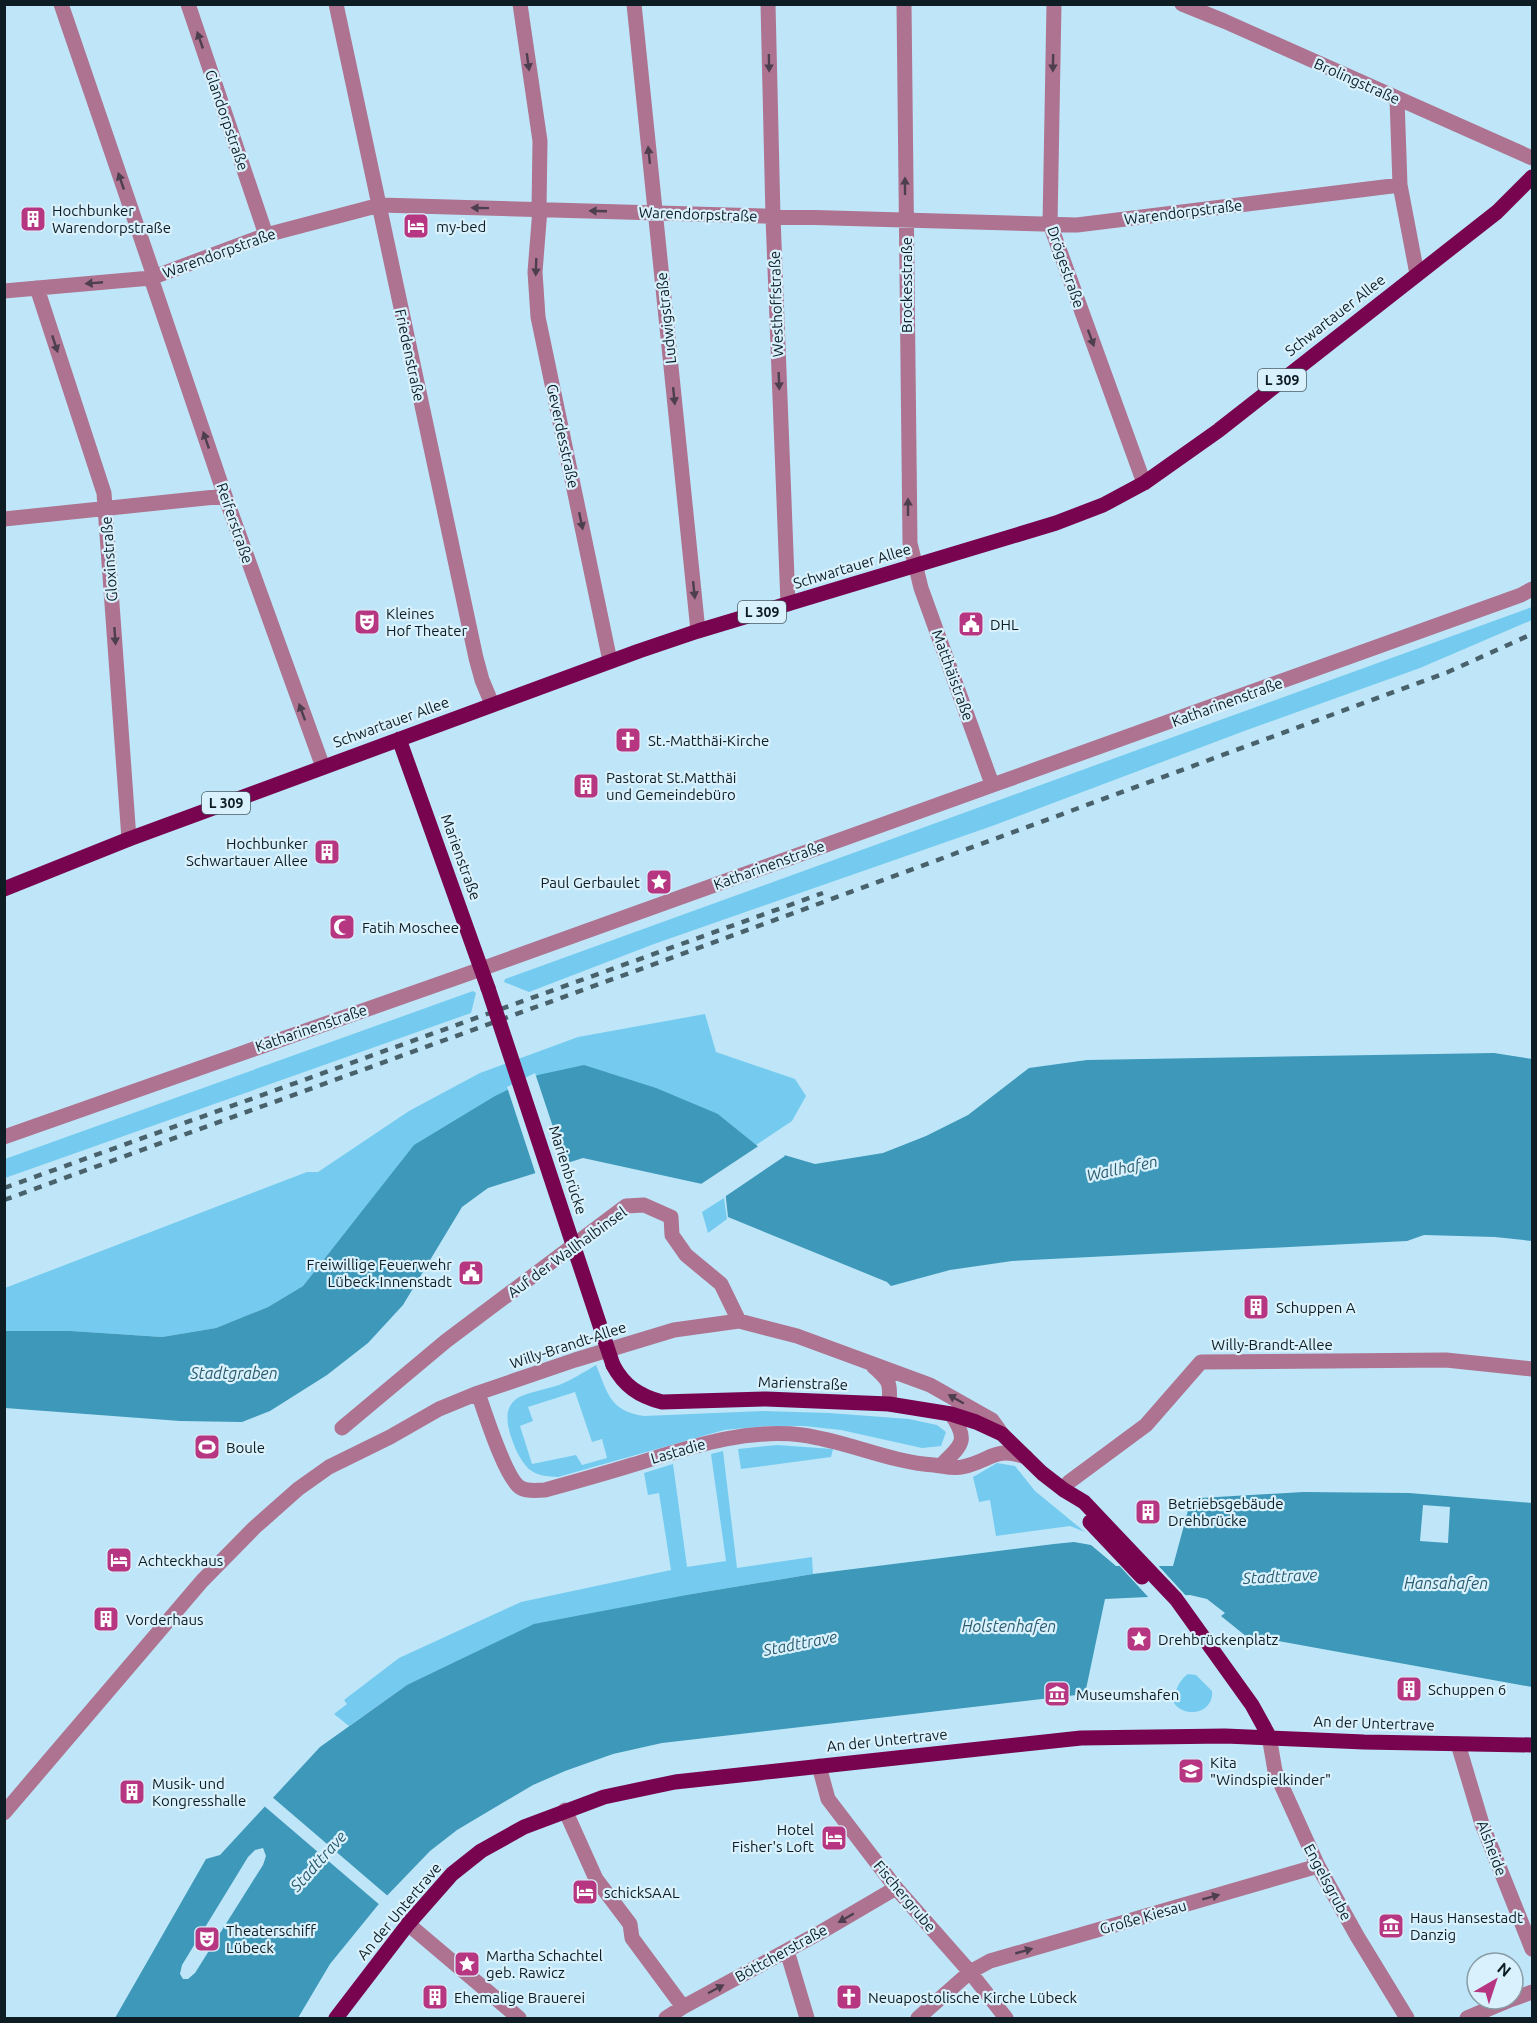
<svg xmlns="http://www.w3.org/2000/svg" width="1537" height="2023" font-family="Ubuntu,sans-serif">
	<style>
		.green { fill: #74cbef; fill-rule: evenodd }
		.water { fill: #3d98ba; fill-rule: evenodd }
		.pier { fill: #bee6f8 }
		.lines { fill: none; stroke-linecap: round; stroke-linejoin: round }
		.minor { stroke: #ae7390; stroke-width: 15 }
		.major { stroke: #780450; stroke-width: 15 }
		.rail { stroke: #49616b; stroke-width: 4.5; stroke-dasharray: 8 8; stroke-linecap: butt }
		.major-bridge { stroke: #780450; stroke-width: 15 }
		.oneway { fill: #4d3f4f }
		.labels { text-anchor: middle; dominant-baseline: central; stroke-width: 4.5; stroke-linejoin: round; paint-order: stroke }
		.shield { fill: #d9f1fc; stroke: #4a5d64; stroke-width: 1.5 }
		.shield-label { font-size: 14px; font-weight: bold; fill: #0d1d23 }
		.street-label { font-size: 15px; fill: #0d1d23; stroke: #d9f1fc }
		.poi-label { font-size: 15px; fill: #0d1d23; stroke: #d9f1fc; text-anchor: start }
		.water-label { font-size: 16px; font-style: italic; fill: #2a5b6f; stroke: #d9f1fc }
	</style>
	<rect width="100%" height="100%" fill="#bee6f8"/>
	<!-- green -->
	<path class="green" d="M1532 607V620L1420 668 1247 730 992 826 654 944 529 992 504 982 505 979Z
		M473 991 476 993 471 1013 5 1178V1159Z
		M705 1014 716 1052 795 1079 806 1096 792 1121 756 1145 718 1114 346 1232 303 1286 268 1307 216 1328 162 1337 71 1331H5V1288L307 1172H318L409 1111 480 1073 578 1037Z
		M724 1198 727 1219 708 1233 702 1212Z
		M596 1365C608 1394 610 1411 644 1416L763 1411 829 1413 909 1419 937 1425 946 1432 941 1446 922 1448 841 1430 804 1426H767L724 1430 558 1477C536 1476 528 1473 517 1452 511 1438 500 1412 515 1400 523 1393 548 1389 559 1385 572 1380 584 1372 596 1365ZM575 1392 592 1442 602 1439 607 1458 582 1465 576 1455 532 1464 520 1426 533 1421 528 1407Z
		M195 1441 220 1442V1453L194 1452Z
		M777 1445 833 1449 831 1457 741 1469 738 1449Z
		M723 1451 737 1568 812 1557 813 1574 692 1594 407 1685 349 1726 334 1714 347 1704 344 1700 399 1658 521 1602 671 1570 659 1493 648 1495 644 1473 673 1464 687 1567 726 1561 711 1454Z
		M997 1463 1015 1466 1035 1491 1085 1532 1070 1526 996 1536 990 1500 979 1502 973 1477Z
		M1188 1674 1196 1675 1212 1691C1214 1713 1185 1719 1174 1703 1173 1693 1180 1679 1188 1674Z"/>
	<!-- water -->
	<path class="water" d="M1494 1053 1532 1059V1241L1495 1237 1424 1235 1407 1241 1012 1261 950 1270 891 1286 887 1282 728 1217 725 1189 583 1158 488 1188 462 1207 403 1305 368 1343 327 1375 270 1411 242 1422 180 1421 5 1408 4 1331H71L162 1337 216 1328 268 1307 303 1286 414 1145 495 1096 538 1075 584 1065 656 1088 718 1114 760 1148 815 1164 883 1153 926 1136 968 1115 1029 1068 1087 1060Z
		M1303 1492 1409 1493 1532 1503V1687L1256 1637 1252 1641 1221 1616 1225 1613 1207 1599 1190 1595 1105 1599 1085 1694 662 1743 613 1754 565 1771 533 1785 457 1830 430 1851 378 1905 330 1964 298 2018H115L206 1859 220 1855 320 1747 407 1685 534 1624 692 1594 813 1574 1054 1544 1074 1542 1091 1545 1116 1566H1173L1189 1507 1200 1498ZM263 1848 266 1856 263 1865 195 1973 188 1979H183L180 1974 182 1965 248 1857 255 1850Z"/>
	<!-- pier -->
	<path class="pier" d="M535 1073 566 1166 536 1175 507 1087Z
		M760 1145 782 1152 785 1156 723 1198 722 1192 698 1186Z
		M1423 1505 1450 1507 1448 1543 1420 1541Z
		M1115 1561 1117 1563 1155 1562 1188 1598 1150 1599Z
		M271 1796 389 1897 381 1906 263 1805Z"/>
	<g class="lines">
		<!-- minor -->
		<path class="minor" d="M61 4 154 276
			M188 4 266 235
			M336 4 476 658 482 680 492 704
			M520 4 540 141 539 209
			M634 4 698 631
			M768 4 773 217 788 604
			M904 4 910 543 921 588 992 784
			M1054 4 1050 224 1144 483
			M1182 4 1224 21 1532 158
			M1397 99 1400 185 1417 274
			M540 209 535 272 538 317 610 661
			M151 278 225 496 323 767
			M37 288 104 493 129 839
			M4 291 151 278 266 235 380 205 1077 225 1400 185
			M4 519 225 496
			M4 1137C159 1081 315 1029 470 973 820 846 1171 722 1521 595L1532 589
			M873 1366C889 1380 891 1382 889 1404
			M478 1393C485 1413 506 1480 521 1488 529 1492 537 1490 545 1490 574 1482 603 1474 632 1465 688 1448 743 1428 802 1435 847 1441 889 1462 934 1465 943 1466 953 1469 962 1467 991 1461 994 1446 1026 1457
			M342 1428 446 1341 626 1206 644 1205 671 1217 672 1235 686 1255 721 1284 739 1321
			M940 1466C961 1446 970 1441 951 1414
			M1064 1490 1069 1482 1146 1425 1201 1362 1446 1360 1532 1369
			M1269 1736 1275 1771 1318 1866 1357 1936 1407 2018
			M1458 1744 1482 1824 1532 1949
			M819 1766 828 1799 896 1888 970 1972 1006 2018
			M565 1810 596 1879 630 1924 632 1938 683 2007
			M4 1813 202 1581 254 1528 298 1489 329 1467 390 1437 439 1409 478 1393 575 1360 674 1330 739 1321 797 1336 930 1385 992 1420 1002 1434
			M408 1924 519 2018
			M787 1951 807 2018
			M1513 1999 1532 1992
			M666 2018 683 2007 821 1932 896 1888
			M918 2018 970 1972 990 1961 1318 1866
			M1467 2018 1512 1999"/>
		<!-- major -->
		<path class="major" d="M399 739 488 988
			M4 889 129 839 639 651 698 631 1056 523 1103 505 1144 483 1219 430 1497 212 1532 177
			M613 1365C624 1386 639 1396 662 1402L766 1399 889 1404 951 1414 976 1422 1002 1434 1042 1473 1064 1490 1084 1502 1176 1599 1252 1705 1269 1736
			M1090 1522 1142 1577
			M336 2018 408 1924 452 1874 481 1851 524 1827 604 1797 675 1782 1081 1738 1225 1736 1364 1742 1532 1745"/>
		<!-- rail -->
		<path class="rail" d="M4 1188 823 893
			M4 1200 704 946 1448 672 1532 634"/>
		<!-- major-bridge -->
		<path class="major-bridge" d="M488 988 613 1365"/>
	</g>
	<!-- one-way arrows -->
	<defs><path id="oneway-solid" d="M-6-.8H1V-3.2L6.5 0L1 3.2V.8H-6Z" transform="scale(1.5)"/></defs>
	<g class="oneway">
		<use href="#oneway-solid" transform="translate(200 40) rotate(-109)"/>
		<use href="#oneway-solid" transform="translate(528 62) rotate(82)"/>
		<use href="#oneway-solid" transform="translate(769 63) rotate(89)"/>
		<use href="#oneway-solid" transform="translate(1053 63) rotate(91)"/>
		<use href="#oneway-solid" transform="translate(649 155) rotate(-96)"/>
		<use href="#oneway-solid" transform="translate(121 181) rotate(-109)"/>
		<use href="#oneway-solid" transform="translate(905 186) rotate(-90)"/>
		<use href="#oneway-solid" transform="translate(480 208) rotate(-179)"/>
		<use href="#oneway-solid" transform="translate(598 211) rotate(-178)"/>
		<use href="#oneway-solid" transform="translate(536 267) rotate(92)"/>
		<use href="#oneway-solid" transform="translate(94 283) rotate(175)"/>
		<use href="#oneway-solid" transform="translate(1091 338) rotate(70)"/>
		<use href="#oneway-solid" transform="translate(55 344) rotate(72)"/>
		<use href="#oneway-solid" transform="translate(779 381) rotate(88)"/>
		<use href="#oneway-solid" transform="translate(674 396) rotate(84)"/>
		<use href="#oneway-solid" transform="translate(206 440) rotate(-109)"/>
		<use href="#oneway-solid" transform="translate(908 507) rotate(-90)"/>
		<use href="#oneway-solid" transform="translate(581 521) rotate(78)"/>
		<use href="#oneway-solid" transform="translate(694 590) rotate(84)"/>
		<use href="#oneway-solid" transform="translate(115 636) rotate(86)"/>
		<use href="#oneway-solid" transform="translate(302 712) rotate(-110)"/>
		<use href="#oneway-solid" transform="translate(956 1399) rotate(-150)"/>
		<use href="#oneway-solid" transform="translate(1211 1897) rotate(-15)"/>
		<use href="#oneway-solid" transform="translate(846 1918) rotate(150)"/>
		<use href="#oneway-solid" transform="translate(1024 1951) rotate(-16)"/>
		<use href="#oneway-solid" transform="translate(716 1989) rotate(-28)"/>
	</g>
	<!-- icons -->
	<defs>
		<g id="building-square" transform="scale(1.35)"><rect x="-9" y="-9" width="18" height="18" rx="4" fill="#b63681" stroke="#d9f1fc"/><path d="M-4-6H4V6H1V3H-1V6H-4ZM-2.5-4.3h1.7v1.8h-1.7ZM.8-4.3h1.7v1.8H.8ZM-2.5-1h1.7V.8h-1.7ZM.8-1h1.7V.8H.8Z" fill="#fff"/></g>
		<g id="hotel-square" transform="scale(1.35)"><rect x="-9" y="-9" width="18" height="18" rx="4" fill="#b63681" stroke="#d9f1fc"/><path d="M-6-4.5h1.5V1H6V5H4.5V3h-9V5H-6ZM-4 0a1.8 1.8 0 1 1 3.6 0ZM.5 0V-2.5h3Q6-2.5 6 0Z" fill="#fff"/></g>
		<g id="theatre-square" transform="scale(1.35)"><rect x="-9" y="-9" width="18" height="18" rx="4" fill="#b63681" stroke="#d9f1fc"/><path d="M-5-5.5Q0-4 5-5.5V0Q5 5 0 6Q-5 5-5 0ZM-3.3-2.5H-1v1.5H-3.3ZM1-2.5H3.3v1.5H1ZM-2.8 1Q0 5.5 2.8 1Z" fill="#fff"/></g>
		<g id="civic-square" transform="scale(1.35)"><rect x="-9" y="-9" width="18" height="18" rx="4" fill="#b63681" stroke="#d9f1fc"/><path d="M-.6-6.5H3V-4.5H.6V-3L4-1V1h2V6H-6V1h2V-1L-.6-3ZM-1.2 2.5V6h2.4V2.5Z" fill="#fff"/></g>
		<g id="church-square" transform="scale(1.35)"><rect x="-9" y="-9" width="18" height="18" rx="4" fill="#b63681" stroke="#d9f1fc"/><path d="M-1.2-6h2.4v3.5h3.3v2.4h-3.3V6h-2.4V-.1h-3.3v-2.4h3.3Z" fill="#fff"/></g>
		<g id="sight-square" transform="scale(1.35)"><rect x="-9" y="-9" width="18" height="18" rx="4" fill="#b63681" stroke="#d9f1fc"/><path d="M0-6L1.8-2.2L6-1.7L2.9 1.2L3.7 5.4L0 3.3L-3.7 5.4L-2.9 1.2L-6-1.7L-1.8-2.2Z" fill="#fff"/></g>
		<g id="mosque-square" transform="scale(1.35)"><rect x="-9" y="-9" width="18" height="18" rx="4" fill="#b63681" stroke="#d9f1fc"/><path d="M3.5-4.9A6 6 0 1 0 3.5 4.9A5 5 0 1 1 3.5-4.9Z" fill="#fff"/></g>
		<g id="stadium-square" transform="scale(1.35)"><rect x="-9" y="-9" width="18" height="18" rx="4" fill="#b63681" stroke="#d9f1fc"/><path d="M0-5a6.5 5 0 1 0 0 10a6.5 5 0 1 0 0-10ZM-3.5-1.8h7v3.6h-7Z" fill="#fff"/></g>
		<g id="museum-square" transform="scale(1.35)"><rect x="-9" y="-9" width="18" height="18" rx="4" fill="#b63681" stroke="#d9f1fc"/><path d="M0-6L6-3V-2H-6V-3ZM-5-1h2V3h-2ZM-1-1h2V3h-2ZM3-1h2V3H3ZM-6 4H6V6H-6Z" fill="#fff"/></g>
		<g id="school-square" transform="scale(1.35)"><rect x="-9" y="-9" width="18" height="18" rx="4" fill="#b63681" stroke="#d9f1fc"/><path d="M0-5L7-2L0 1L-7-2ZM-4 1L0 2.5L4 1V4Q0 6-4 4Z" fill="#fff"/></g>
	</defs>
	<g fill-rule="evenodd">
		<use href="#building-square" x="33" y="219"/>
		<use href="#hotel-square" x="416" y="226"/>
		<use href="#theatre-square" x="367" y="622"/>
		<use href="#civic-square" x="971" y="624"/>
		<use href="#church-square" x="628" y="740"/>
		<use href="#building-square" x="586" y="786"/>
		<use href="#building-square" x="327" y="852"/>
		<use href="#sight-square" x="659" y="882"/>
		<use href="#mosque-square" x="342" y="927"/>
		<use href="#civic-square" x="471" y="1273"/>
		<use href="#building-square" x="1256" y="1307"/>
		<use href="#stadium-square" x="207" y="1447"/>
		<use href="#building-square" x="1148" y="1512"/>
		<use href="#hotel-square" x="119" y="1560"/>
		<use href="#building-square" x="106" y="1619"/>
		<use href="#sight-square" x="1139" y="1639"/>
		<use href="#building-square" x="1409" y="1689"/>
		<use href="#museum-square" x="1057" y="1694"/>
		<use href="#school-square" x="1191" y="1771"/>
		<use href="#building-square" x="132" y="1792"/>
		<use href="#hotel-square" x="834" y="1838"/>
		<use href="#hotel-square" x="585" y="1892"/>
		<use href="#museum-square" x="1391" y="1926"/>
		<use href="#theatre-square" x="207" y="1939"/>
		<use href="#sight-square" x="467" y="1964"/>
		<use href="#building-square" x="435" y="1997"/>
		<use href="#church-square" x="849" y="1997"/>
	</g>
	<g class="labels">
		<!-- shield labels -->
		<g class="shield">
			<rect x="1258" y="369" width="48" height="22" rx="4.5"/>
			<rect x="738" y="601" width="48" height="22" rx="4.5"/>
			<rect x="202" y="792" width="48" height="22" rx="4.5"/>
		</g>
		<g class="shield-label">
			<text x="1282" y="380">L 309</text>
			<text x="762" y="612">L 309</text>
			<text x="226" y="803">L 309</text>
		</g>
		<!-- street labels -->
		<g class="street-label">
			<text transform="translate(1357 81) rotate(24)">Brolingstraße</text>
			<text transform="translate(227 120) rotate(71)">Glandorpstraße</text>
			<text transform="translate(1183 212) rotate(-7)">Warendorpstraße</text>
			<text transform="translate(698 214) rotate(2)">Warendorpstraße</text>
			<text transform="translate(219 253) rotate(-20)">Warendorpstraße</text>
			<text transform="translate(1066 267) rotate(71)">Drögestraße</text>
			<text transform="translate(906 285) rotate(-90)">Brockesstraße</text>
			<text transform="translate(776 304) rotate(-92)">Westhoffstraße</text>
			<text transform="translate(1335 315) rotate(-38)">Schwartauer Allee</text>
			<text transform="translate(666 318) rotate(-96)">Ludwigstraße</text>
			<text transform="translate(410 355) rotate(78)">Friedenstraße</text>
			<text transform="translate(563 436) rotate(78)">Geverdesstraße</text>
			<text transform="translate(235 523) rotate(71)">Reiferstraße</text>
			<text transform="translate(109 559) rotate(-94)">Gloxinstraße</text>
			<text transform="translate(852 566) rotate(-17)">Schwartauer Allee</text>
			<text transform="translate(953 675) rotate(70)">Matthäistraße</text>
			<text transform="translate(1227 702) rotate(-20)">Katharinenstraße</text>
			<text transform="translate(391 722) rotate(-20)">Schwartauer Allee</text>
			<text transform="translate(461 857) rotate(70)">Marienstraße</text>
			<text transform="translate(769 865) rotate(-20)">Katharinenstraße</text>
			<text transform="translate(311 1028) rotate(-19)">Katharinenstraße</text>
			<text transform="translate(568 1170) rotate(72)">Marienbrücke</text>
			<text transform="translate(567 1252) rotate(-36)">Auf der Wallhalbinsel</text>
			<text x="1272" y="1344">Willy-Brandt-Allee</text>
			<text transform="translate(568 1345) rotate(-18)">Willy-Brandt-Allee</text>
			<text transform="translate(803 1383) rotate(2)">Marienstraße</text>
			<text transform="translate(678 1451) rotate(-16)">Lastadie</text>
			<text transform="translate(1374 1723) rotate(2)">An der Untertrave</text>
			<text transform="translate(887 1740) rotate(-6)">An der Untertrave</text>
			<text transform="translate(1492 1848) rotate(69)">Alsheide</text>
			<text transform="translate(1328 1882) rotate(62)">Engelsgrube</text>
			<text transform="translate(905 1896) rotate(50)">Fischergrube</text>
			<text transform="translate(399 1911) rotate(-50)">An der Untertrave</text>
			<text transform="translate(1143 1917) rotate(-16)">Große Kiesau</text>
			<text transform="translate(781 1953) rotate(-29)">Böttcherstraße</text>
		</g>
		<!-- poi labels -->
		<g class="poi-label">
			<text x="52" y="210">Hochbunker<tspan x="52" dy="17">Warendorpstraße</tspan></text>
			<text x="436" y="226">my-bed</text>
			<text x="386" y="613">Kleines<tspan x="386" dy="17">Hof Theater</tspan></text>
			<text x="990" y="624">DHL</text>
			<text x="648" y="740">St.-Matthäi-Kirche</text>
			<text x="606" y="777">Pastorat St.Matthäi<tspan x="606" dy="17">und Gemeindebüro</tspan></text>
			<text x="308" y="843" text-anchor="end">Hochbunker<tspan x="308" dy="17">Schwartauer Allee</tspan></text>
			<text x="640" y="882" text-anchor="end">Paul Gerbaulet</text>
			<text x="362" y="927">Fatih Moschee</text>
			<text x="452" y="1264" text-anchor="end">Freiwillige Feuerwehr<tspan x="452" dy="17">Lübeck-Innenstadt</tspan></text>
			<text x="1276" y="1307">Schuppen A</text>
			<text x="226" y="1447">Boule</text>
			<text x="1168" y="1503">Betriebsgebäude<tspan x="1168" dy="17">Drehbrücke</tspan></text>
			<text x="138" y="1560">Achteckhaus</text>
			<text x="126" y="1619">Vorderhaus</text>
			<text x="1158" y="1639">Drehbrückenplatz</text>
			<text x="1428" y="1689">Schuppen 6</text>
			<text x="1076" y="1694">Museumshafen</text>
			<text x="1210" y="1762">Kita<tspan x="1210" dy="17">"Windspielkinder"</tspan></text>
			<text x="152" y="1783">Musik- und<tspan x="152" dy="17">Kongresshalle</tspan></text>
			<text x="814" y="1829" text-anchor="end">Hotel<tspan x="814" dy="17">Fisher's Loft</tspan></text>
			<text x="604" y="1892">schickSAAL</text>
			<text x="1410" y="1917">Haus Hansestadt<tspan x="1410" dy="17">Danzig</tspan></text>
			<text x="226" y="1930">Theaterschiff<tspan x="226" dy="17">Lübeck</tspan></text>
			<text x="486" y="1955">Martha Schachtel<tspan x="486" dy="17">geb. Rawicz</tspan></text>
			<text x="454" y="1997">Ehemalige Brauerei</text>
			<text x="868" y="1997">Neuapostolische Kirche Lübeck</text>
		</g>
		<!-- water labels -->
		<g class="water-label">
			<text transform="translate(1122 1168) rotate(-12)">Wallhafen</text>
			<text x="234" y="1373">Stadtgraben</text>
			<text transform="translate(1280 1576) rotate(-3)">Stadttrave</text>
			<text x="1446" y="1583">Hansahafen</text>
			<text x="1009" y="1626">Holstenhafen</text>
			<text transform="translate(800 1643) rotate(-11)">Stadttrave</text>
			<text transform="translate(318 1861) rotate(-48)">Stadttrave</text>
		</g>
	</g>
	<!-- border -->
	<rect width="1537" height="2023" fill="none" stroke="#0d1d23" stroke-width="12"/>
	<!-- north arrow -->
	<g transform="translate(1495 1981) rotate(39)"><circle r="28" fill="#d9f1fc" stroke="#879ca5" stroke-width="1.5"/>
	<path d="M0-4.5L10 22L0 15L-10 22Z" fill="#b63681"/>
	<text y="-9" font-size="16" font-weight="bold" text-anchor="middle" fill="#0d1d23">N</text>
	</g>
</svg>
